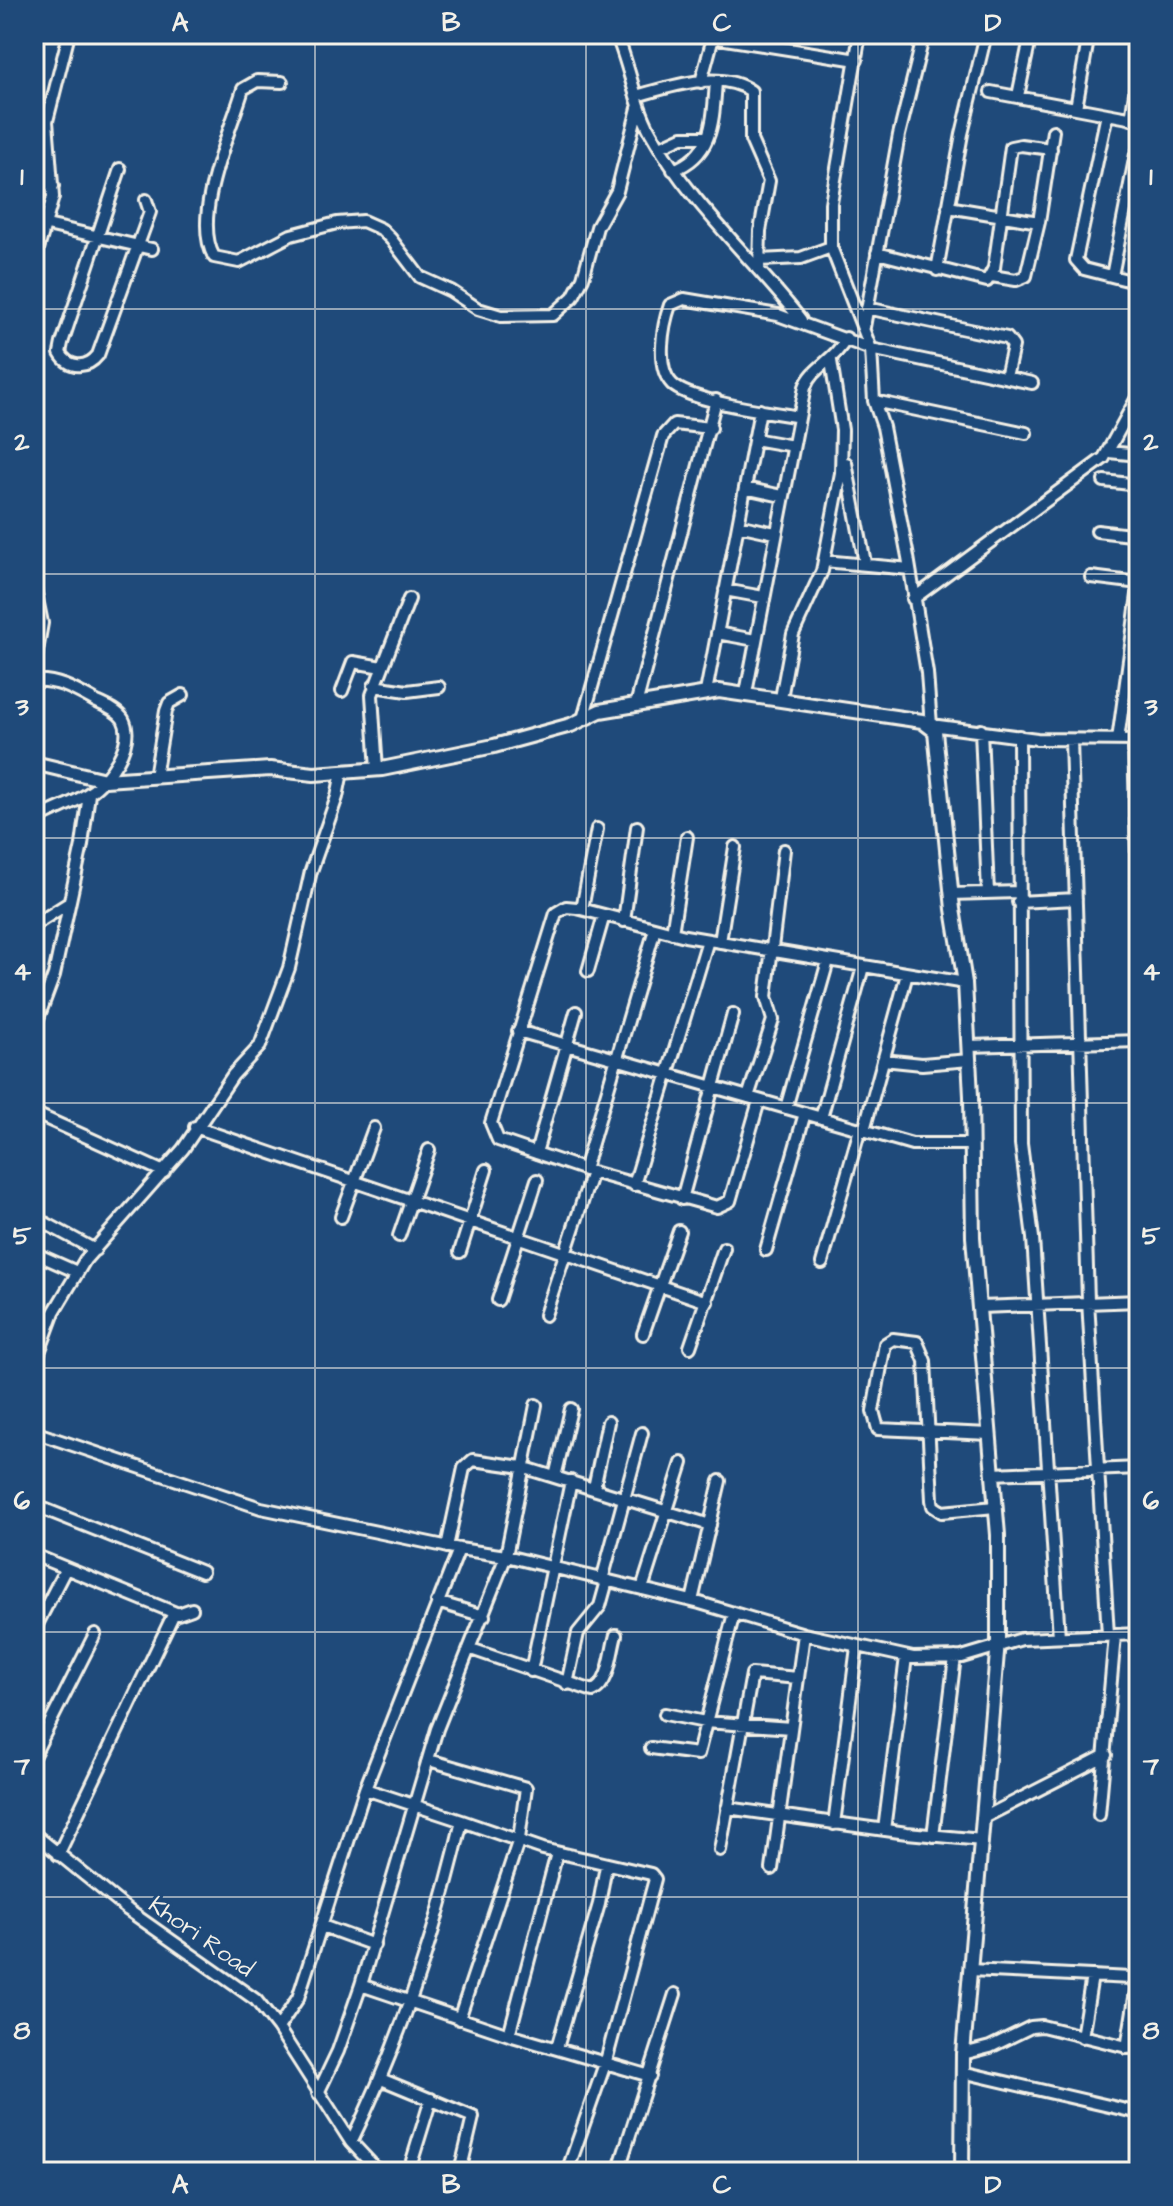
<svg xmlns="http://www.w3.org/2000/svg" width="1173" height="2206" font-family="'Architects Daughter',sans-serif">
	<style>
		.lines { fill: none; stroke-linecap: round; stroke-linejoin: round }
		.minor-casing { stroke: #f4f1e8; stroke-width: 16 }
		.tertiary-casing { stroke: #f4f1e8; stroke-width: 18 }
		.minor { stroke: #1f4a7a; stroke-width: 10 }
		.tertiary { stroke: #1f4a7a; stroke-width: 12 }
		.grid { fill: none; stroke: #f4f1e8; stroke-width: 2; stroke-opacity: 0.55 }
		.labels { text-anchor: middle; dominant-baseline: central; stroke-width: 6; stroke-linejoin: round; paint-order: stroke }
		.street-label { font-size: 24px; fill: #f4f1e8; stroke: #1f4a7a }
		.neatline { fill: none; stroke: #f4f1e8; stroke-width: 3 }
		.grid-label { font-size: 26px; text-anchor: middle; font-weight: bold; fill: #f4f1e8 }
	</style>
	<rect width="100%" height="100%" fill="#1f4a7a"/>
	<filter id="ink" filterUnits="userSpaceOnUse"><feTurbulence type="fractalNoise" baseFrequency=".0125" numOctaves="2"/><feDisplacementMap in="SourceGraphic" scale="16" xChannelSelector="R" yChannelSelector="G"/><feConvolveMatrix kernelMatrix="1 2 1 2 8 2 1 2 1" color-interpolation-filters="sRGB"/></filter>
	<g filter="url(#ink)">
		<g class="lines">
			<!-- minor casing -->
			<g class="minor-casing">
				<path id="minor" d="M616 34C630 67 634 102 651 133 690 204 752 257 801 320
					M694 34 857 60
					M860 34 831 203V247L871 349 874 401 883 427 908 557 927 673 931 725 1037 739 1139 740
					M282 82 257 81 243 89C230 133 191 216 214 257L239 262 291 235 337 223 363 221 381 229 391 239 420 277 451 291 478 309 501 316 553 315 573 297 583 278 597 227 617 191 638 108
					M701 82 714 34
					M991 92 1139 120
					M636 96C669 87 720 69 751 91V140L769 181 760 231 759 269
					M1018 96 1031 34
					M1076 108 1089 34
					M1107 114 1076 260 1084 269 1135 282
					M1131 119 1139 67
					M660 147 682 137H707
					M120 169 62 343 60 353C69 369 87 369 98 355L150 212 146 200
					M673 170C714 155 713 119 716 82
					M34 181 53 186
					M948 207 1039 222
					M47 225 152 249
					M877 253 987 281 994 268 1011 147 1021 145 1051 149
					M759 260 801 258 831 247
					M34 263 53 197 47 121 69 34
					M937 270 962 134 986 34
					M992 276 1016 280 1026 276 1039 222 1053 131
					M1112 276 1136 154
					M867 308 1007 338 1013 346 1006 377
					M864 327 899 135 924 34
					M874 401 1026 433
					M799 417C772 412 690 402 672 384 655 367 663 325 670 305L684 299 778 315 871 349 1032 383
					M754 439 793 446
					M1109 452 1139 455
					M846 463 865 563
					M1104 481 1139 485
					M745 488 782 496
					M738 525 775 533
					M1097 531 1139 536
					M824 561 910 569
					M1091 577 1139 583
					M34 584 42 623 34 668
					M725 590 763 597
					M913 599 1104 458 1139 394
					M717 633 755 640
					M34 681C58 679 77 691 97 702 106 706 118 711 123 719 136 743 108 781 89 793 72 805 51 810 34 821
					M374 686 407 691 439 687
					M342 691 353 662 382 667
					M706 692 760 410
					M746 693 805 387C812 367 835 361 846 338
					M781 698 793 634 822 571 841 473 842 430 831 361
					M636 705 716 400
					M583 719 663 436 674 424 711 428
					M981 730 988 893
					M1019 736 1021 1144 1033 1238 1059 1637
					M1071 740 1088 1301 1108 1635
					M1118 740 1139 587
					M1134 740 1139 928
					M377 770 372 695 409 599
					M155 777 166 711 169 703 183 695
					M951 894 1018 892
					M1018 902 1076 899
					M582 909 597 829
					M624 921 637 827
					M34 925 69 903
					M672 933 687 837
					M720 942 735 847
					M588 971 604 915
					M34 1029 54 975 82 845 89 794
					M518 1031 912 1144H972
					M969 1046 1139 1041
					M883 1060 922 1064 970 1060
					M748 1097 773 1020 766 997 784 850
					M759 1101 730 1201 717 1207 592 1172 498 1140 491 1123 556 913 566 907 577 908 685 936 965 983
					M786 1108 828 961
					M34 1113 164 1172
					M821 1118 863 967
					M195 1127 707 1302
					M864 1130 907 974
					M536 1153 576 1012
					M584 1170 655 929
					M634 1185 708 940
					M682 1199 733 1014
					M34 1217 95 1250
					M341 1217 374 1128
					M399 1236 429 1150
					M766 1250 805 1113
					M460 1252 486 1170
					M34 1253 77 1272
					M822 1263 860 1129
					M1139 1270V1338
					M498 1300 537 1180
					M980 1307 1139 1301
					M545 1315 592 1172
					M643 1334 679 1231
					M690 1347 724 1248
					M34 1366 54 1312 85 1260 183 1149 233 1075 260 1046 289 968 311 871 337 797 342 772
					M34 1432 261 1508 459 1549 506 1556 700 1603 804 1634 913 1658 962 1657 1022 1639 1139 1634
					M990 1434 878 1429 873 1411 885 1344 893 1339 917 1342 925 1361 932 1500 933 1506 942 1512 995 1507
					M993 1474 1139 1468
					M555 1477 571 1409
					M594 1488 608 1422
					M34 1505 202 1572
					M447 1547 464 1468 473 1460 522 1467 710 1525
					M34 1555 178 1614 192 1609
					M602 1580 642 1433
					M642 1589 682 1463
					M692 1601 720 1481
					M437 1602 484 1616
					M34 1630 66 1568
					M471 1649 593 1691C610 1684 611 1651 616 1635
					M531 1671 571 1481
					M567 1684 578 1633 600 1606 607 1581
					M665 1714 705 1722 791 1728
					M651 1748 698 1754 734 1613
					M34 1755 95 1634
					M429 1760 526 1788 519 1839 459 2019
					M727 1808 907 1833 982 1840
					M1099 1815 1115 1635
					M985 1817 1106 1755
					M462 1821 543 1849 651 1874 655 1879 606 2061 567 2172
					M834 1824 857 1647
					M884 1830 906 1657
					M34 1834 128 1910 256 2000 278 2028 351 2142 379 2172
					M933 1836 955 1657
					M720 1850 752 1674 798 1678
					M58 1855 174 1613
					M772 1869 804 1634
					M322 1926 374 1945
					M970 1970 1131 1978 1137 1985 1127 2048
					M361 1985 509 2035 650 2076
					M278 2028 298 1998 365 1789 459 1549
					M509 2035 557 1853
					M1082 2037 1092 1976
					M557 2048 599 1904 606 1866
					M963 2054 990 2047 1031 2027 1042 2026 1139 2050
					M962 2072 1139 2113
					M381 2079 473 2117 460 2172
					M318 2093 338 2051 361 1985 437 1729 506 1556 536 1405
					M351 2142C401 2041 436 1931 462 1821L365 1789
					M412 2161 431 2099
					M618 2172 675 1994"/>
			</g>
			<!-- tertiary casing -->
			<g class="tertiary-casing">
				<path id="tertiary" d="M34 763 105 780 270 769 314 774 382 769 494 746 571 725 600 711 719 691 922 721 935 731 953 909 965 983 971 1096 973 1237 998 1535V1641L963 2054 962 2172"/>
			</g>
			<!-- minor -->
			<use href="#minor" class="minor"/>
			<!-- tertiary -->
			<use href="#tertiary" class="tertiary"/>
		</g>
	</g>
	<!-- grid -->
	<path class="grid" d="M315 34V2172M586 34V2172M858 34V2172M34 309H1139M34 574H1139M34 838H1139M34 1103H1139M34 1368H1139M34 1632H1139M34 1897H1139"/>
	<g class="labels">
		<!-- street labels -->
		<g class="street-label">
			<text transform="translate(201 1937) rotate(35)">Khori Road</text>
		</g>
	</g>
	<!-- margin -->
	<rect width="1173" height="2206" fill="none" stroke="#1f4a7a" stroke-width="88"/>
	<rect x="44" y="44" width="1085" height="2118" class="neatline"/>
	<g class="grid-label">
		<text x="180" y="31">A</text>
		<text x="451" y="31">B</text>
		<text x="722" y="31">C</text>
		<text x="993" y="31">D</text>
		<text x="22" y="185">1</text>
		<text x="1151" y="185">1</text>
		<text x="22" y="450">2</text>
		<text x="1151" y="450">2</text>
		<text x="22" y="715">3</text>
		<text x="1151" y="715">3</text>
		<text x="22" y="980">4</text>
		<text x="1151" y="980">4</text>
		<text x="22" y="1244">5</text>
		<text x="1151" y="1244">5</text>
		<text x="22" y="1509">6</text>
		<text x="1151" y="1509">6</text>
		<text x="22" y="1774">7</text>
		<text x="1151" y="1774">7</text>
		<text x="22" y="2039">8</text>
		<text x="1151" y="2039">8</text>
		<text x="180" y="2193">A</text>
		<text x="451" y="2193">B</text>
		<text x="722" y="2193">C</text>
		<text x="993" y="2193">D</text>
	</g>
</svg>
